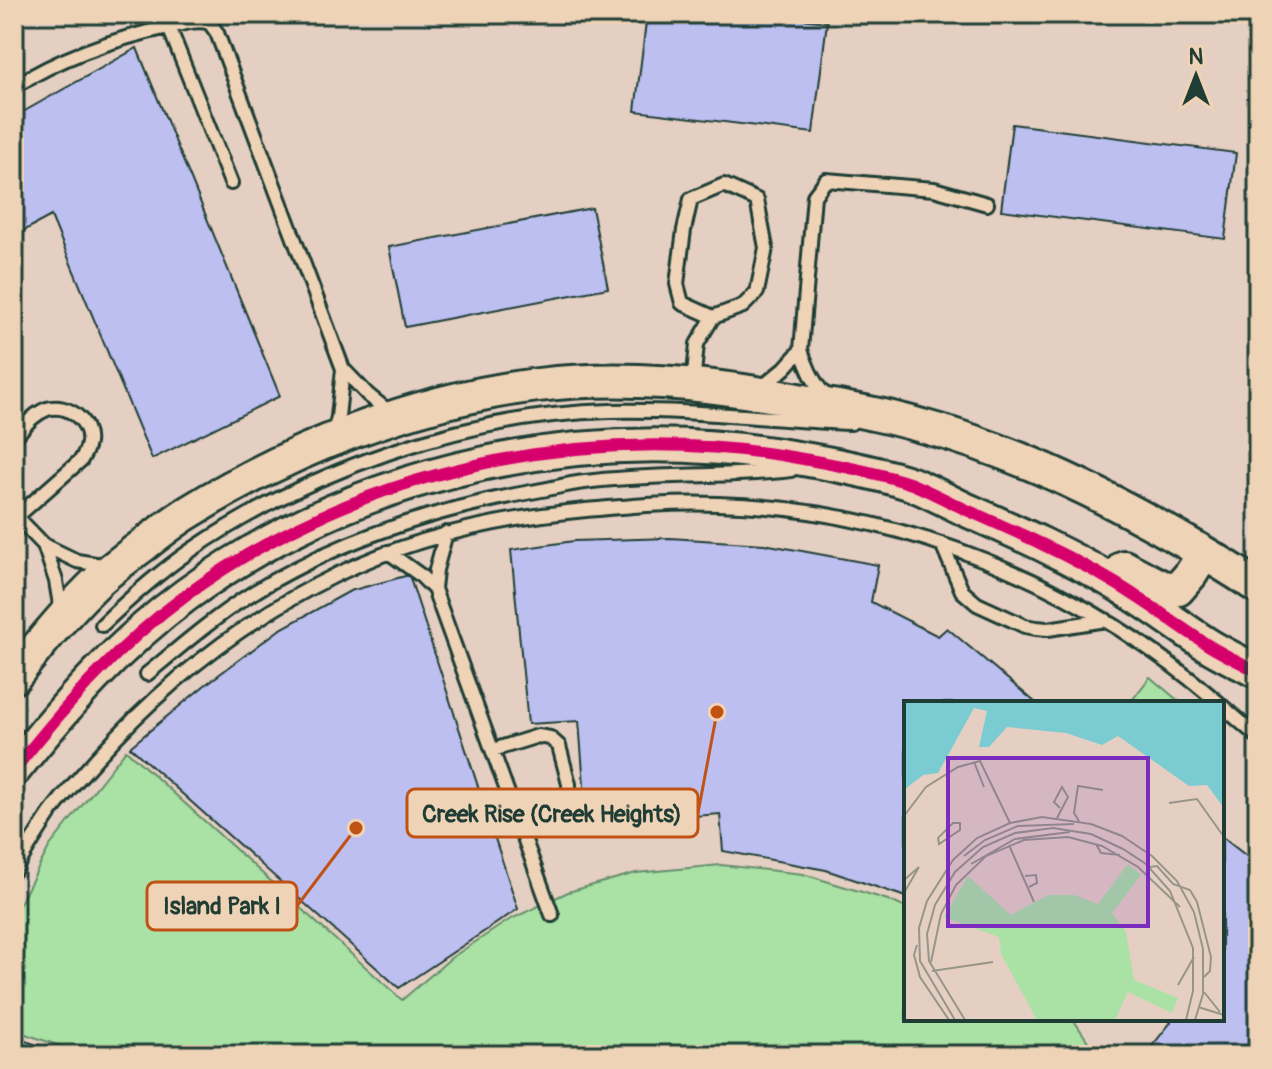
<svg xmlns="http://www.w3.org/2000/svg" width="1272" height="1069" font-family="Pangolin,sans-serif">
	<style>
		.green { fill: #aae1a5; stroke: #648f6c; stroke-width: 2 }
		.building { fill: #bcbff0; stroke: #1f3d34; stroke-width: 2 }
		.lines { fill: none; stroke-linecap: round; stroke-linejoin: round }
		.service-casing { stroke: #1f3d34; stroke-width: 18 }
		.tertiary-casing { stroke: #1f3d34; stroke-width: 38 }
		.service { stroke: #efd3b6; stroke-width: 12 }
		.tertiary { stroke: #efd3b6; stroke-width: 32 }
		.cycleway-casing { stroke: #efd3b6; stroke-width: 17 }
		.cycleway { stroke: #d6006c; stroke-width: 12 }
		.inset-road { fill: none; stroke: #969589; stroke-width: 2 }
		.view { fill: #7b2cbf; fill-opacity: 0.15; stroke: #7b2cbf; stroke-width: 4 }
		.inset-edge { fill: none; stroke: #1f3d34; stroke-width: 4 }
		.leader { fill: none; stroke: #c05314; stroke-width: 3 }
		.callout-dot { fill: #c05314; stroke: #efd3b6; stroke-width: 3 }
		.callout { fill: #efd3b6; stroke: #c05314; stroke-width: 3 }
		.callout-label { font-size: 24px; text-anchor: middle; font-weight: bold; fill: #1f3d34 }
	</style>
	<rect width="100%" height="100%" fill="#e5cfc2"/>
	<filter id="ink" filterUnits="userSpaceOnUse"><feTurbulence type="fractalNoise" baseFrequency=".0125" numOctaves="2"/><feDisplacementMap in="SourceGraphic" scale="16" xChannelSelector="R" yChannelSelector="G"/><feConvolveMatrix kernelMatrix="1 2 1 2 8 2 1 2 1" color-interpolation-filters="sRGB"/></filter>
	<g filter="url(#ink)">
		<!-- green -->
		<path class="green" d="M1150 677 1181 703H1130Z
			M126 750 402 1000 451 958 509 920 568 892 636 873 721 865 803 874 888 900 906 908V1019H1073L1097 1055H86L14 1030V915L49 847Z"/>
		<!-- building -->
		<path class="building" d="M647 14H760L827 22 813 133 635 111Z
			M137 48 280 396 152 459 51 216 14 236V117Z
			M1012 124 1236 153 1225 239 1001 210Z
			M592 208 608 288 405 327 389 247Z
			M670 538 764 544 878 565 871 602 938 636 947 628 1036 703H906V897L826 870 723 851 720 814 587 824 579 721 528 724 511 550 574 541Z
			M409 575 518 909 399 988 130 747 205 685 279 630 350 591Z
			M1222 837 1258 865V1055H1145L1171 1022 1168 1019H1222Z
			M14 1037 66 1055H14Z"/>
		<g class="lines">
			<!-- service casing -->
			<g class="service-casing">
				<path id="service" d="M169 27 231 183
					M14 87C62 56 117 38 173 26 185 23 198 19 210 23L217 33 343 369 368 395 393 415
					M693 384 697 344 713 317 743 306 757 292 766 248 757 200 724 185 691 199 684 230 677 284 682 303 713 317
					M760 389 785 368 801 350
					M829 399C814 385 808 369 801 350L814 196 826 180 934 189 987 204
					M333 437 338 417 343 369
					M14 438C24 427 33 414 47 409 68 403 91 421 88 443 87 450 84 455 81 460L14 519
					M17 517 44 545 77 561 108 566
					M446 533 436 570 434 589 552 915
					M942 544 962 591 977 604 1025 626 1036 628 1048 629 1106 620
					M44 545 56 581 61 611
					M388 552 420 575 434 589
					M102 625C130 598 158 573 190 551 309 470 465 415 610 411 690 409 771 420 851 423
					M147 674C180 647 212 619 248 596 334 541 432 510 531 492 549 489 567 484 585 482 653 473 723 478 791 470
					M1222 706 1258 737
					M493 750 538 736 550 738 559 746 569 784V796L562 805 519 825
					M14 871C26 851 38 831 51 812 65 793 81 776 96 759 165 682 245 619 338 574 416 536 500 518 586 510 630 506 673 502 718 504 902 509 1080 583 1219 703"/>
			</g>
			<!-- tertiary casing -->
			<g class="tertiary-casing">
				<path id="tertiary" d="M1124 567 1162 587 1178 589 1191 574 1204 553
					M14 677C41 642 69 608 101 578 115 566 130 555 145 544 159 533 174 521 189 512 292 448 418 399 538 385 622 375 704 383 786 398 832 406 878 413 922 426 1015 451 1105 495 1187 543 1211 557 1235 571 1258 587
					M14 770C65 706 119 644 186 595 365 465 593 419 809 460 843 466 879 473 912 484 931 492 950 502 969 511 1019 533 1068 555 1115 583 1147 602 1177 625 1208 645 1224 655 1242 663 1258 672"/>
			</g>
			<!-- service -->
			<use href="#service" class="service"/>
			<!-- tertiary -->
			<use href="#tertiary" class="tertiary"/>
			<!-- cycleway casing -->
			<g class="cycleway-casing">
				<path id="cycleway" d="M14 770C65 706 119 644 186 595 365 465 593 419 809 460 843 466 879 473 912 484 931 492 950 502 969 511 1019 533 1068 555 1115 583 1147 602 1177 625 1208 645 1224 655 1242 663 1258 672"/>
			</g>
			<!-- cycleway -->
			<use href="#cycleway" class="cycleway"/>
		</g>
	</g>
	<!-- overview -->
	<g transform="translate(904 701)">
		<rect width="320" height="320" fill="#e5cfc2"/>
		<path d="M224 163 237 174 208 212 222 231 230 279 274 297 268 312 224 291 211 319H133L97 253 95 236 40 216 64 175 107 214 144 194H170L194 203Z" fill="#aae1a5"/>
		<path d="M0 1H320V107L303 84 285 85 214 35 198 44 162 32 103 26 85 46H75L83 10 70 7 34 72 19 74 0 89Z" fill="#7acbd2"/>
		<path class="inset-road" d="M70 61 80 86M265 102 293 98 320 136M0 115 22 86 54 66 76 60 106 122M153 117 164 96 158 86 150 101 156 107M175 120 170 112 174 85 199 89M49 122H56V129L35 143 34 137ZM192 143 197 152 216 154M105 144 130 201M60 155 81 139 114 125 170 123M67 163 111 138 166 131M246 166 253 165 269 183 286 189 293 201 307 256 306 270 300 276M121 175 132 174 133 182 125 186M0 179 15 166 0 192M13 244 10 254 16 276 45 319M27 261 37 213 52 184 82 155 120 139 164 136 198 145 234 166 276 206M28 270 89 261M274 284 290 256M300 291 316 311M294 306 320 314M51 319 16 260 15 227 23 200 49 159 73 137 106 122 138 116 187 123 218 135 248 155 273 180 290 211 299 248V293L291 319M61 319 25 260 23 233 31 204 51 171 79 146 111 132 149 127 187 133 219 148 242 163 266 190 289 247V290L282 319"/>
		<path class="view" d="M44 57H244V225H44Z"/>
		<rect width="320" height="320" class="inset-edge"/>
	</g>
	<!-- callouts -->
	<path class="leader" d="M717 712L698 813M356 828L297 906"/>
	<g class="callout-dot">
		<circle cx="717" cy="712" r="8"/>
		<circle cx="356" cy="828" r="8"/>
	</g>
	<g class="callout">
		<rect x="407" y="789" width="291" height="48" rx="8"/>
		<rect x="147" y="882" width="150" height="48" rx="8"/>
	</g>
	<g class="callout-label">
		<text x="552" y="822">Creek Rise (Creek Heights)</text>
		<text x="222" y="914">Island Park I</text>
	</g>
	<!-- margin -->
	<rect width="1272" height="1069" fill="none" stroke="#efd3b6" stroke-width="48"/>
	<rect x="24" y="24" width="1224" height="1021" fill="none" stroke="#1f3d34" stroke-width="3" filter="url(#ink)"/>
	<!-- north arrow -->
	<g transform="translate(1196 76)" stroke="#efd3b6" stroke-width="6" paint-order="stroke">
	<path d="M0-6L14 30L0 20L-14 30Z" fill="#1f3d34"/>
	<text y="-12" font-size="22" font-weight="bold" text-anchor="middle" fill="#1f3d34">N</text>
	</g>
</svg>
